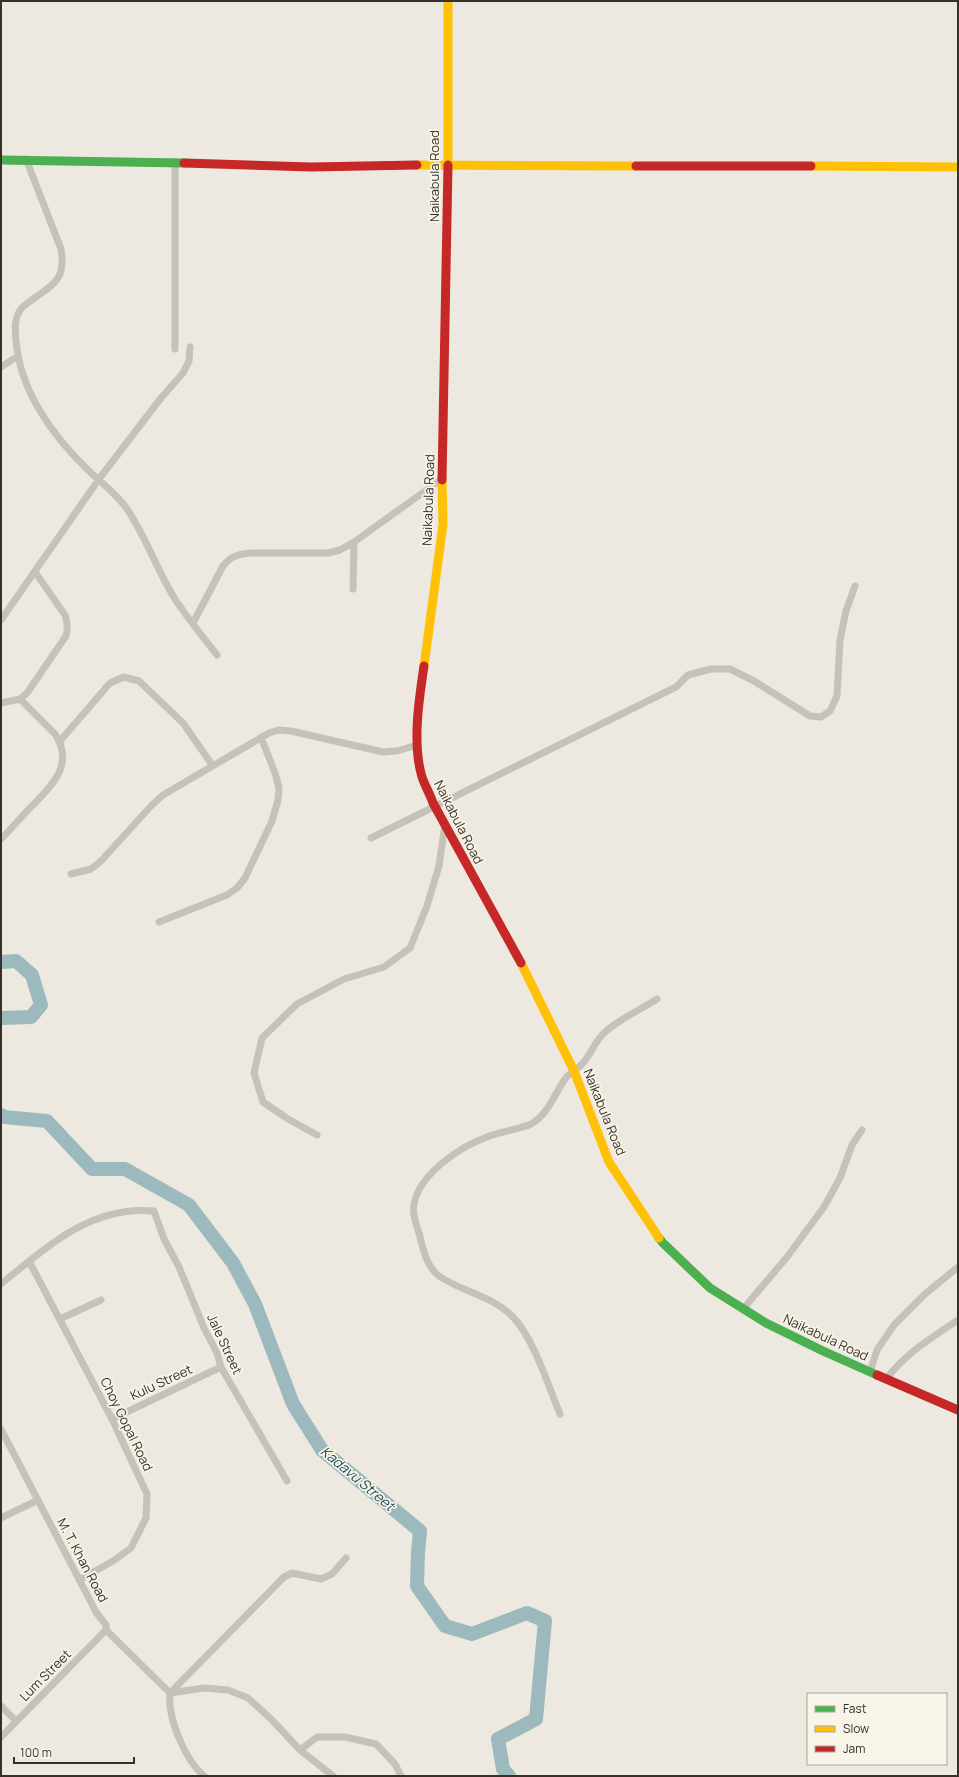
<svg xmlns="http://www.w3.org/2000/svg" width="959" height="1777" viewBox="0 0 959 1777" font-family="Manrope,sans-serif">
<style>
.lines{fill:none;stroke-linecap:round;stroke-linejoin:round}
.river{stroke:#9cb9be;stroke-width:14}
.street{stroke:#c6c1b9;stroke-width:7}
.fast{stroke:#4caf50;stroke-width:9}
.slow{stroke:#ffc107;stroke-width:9}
.jam{stroke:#c62828;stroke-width:9}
.labels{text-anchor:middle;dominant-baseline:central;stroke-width:3.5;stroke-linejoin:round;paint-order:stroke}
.street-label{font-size:13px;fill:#372f28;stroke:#f9f4e8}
.water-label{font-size:14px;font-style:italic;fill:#1d4a58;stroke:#f9f4e8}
</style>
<rect width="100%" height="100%" fill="#ede9e0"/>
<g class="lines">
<path class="river" d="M1,962L16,961L32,975L41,1005L31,1017L1,1018
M1,1115L4,1117L47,1121L92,1169H125L189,1205L233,1263L255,1304L293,1404L322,1450L420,1531L418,1552L417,1586L445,1626L472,1634L527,1613L545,1621L536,1719L498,1739L503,1769L509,1776"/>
<path class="street" d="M26,159L61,249C66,278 55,284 33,299C29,302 24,305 21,309C14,318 15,330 16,341C20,390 52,435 86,468C100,482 115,492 127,509C146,537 157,570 175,599C188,619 203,637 217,655
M175,163V349
M1,367L18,356
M353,589L354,542
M1,620L99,479L161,398L183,373L189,361L190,347
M193,623L223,566C231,556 238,554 251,553H328L340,550L354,542L442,479
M1,703L20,699L27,693L66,636C68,628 68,623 65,615L35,572
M60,741L110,683L124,677L139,681L183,723L213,766
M371,838L676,687L688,675L711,669H730L754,681L810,716L821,717L830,711L837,696L840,640L846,611L855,586
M1,839C12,828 22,816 33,805C52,785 75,764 55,734L20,699
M71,874L91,869L101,861L151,806L163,795L269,733L279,730L291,731L383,752L397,751L417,745
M159,922L227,895L237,888L245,878L272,821L278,800L279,788L275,773L261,737
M317,1135L288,1119L263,1102L254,1073L262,1038L297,1004L344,979L384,967L410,948L427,906L439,866L445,824
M29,1261L112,1419L147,1494L146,1518L131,1548L113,1561L79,1580
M1,1284C47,1247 91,1205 154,1211L164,1239L179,1267L204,1328L217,1353L221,1367L287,1481
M743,1309L787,1257L824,1207L840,1178L852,1145L862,1130
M60,1319L101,1300
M870,1372L877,1350L894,1325L925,1294L958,1267
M886,1379C906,1353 931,1338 958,1320
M560,1414C548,1385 534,1339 513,1317C493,1296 462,1292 439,1276C426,1266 423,1248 419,1233C416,1225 412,1212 414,1204C420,1173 460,1147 487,1137C501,1131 518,1130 531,1124C548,1115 555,1093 565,1079C570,1072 578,1069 583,1063C591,1054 595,1041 604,1033C619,1019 640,1010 657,999
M112,1419L221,1367
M1,1429L96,1612L106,1625V1630L170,1693L204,1688L228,1690L248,1698L272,1720L300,1750L317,1737H345L376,1744L395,1764L401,1776
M1,1518L38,1500
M1,1706L16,1721
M1,1737L106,1630
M300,1750L333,1776
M204,1776C185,1760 167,1717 170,1693L284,1577L292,1573L321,1579L332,1574L346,1558"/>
<path class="fast" d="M1,160L184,163
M659,1238L663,1243L710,1288L766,1323L823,1351L877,1375"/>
<path class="slow" d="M448,1V165
M417,165L636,166
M811,166L958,167
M424,666L443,524L442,480
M521,963L574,1071L609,1162L659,1238"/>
<path class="jam" d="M184,163L311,167L417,165
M636,166H811
M442,480L448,165
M424,666C419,699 412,744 422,777C425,786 430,794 433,803L521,963
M877,1375L958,1410"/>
</g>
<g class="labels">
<g class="street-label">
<text transform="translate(434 176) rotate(-90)">Naikabula Road</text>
<text transform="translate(428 500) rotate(-88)">Naikabula Road</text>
<text transform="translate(459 822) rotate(63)">Naikabula Road</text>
<text transform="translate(605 1112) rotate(68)">Naikabula Road</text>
<text transform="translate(826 1337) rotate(25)">Naikabula Road</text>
<text transform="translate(225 1344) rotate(65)">Jale Street</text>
<text transform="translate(161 1382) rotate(-25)">Kulu Street</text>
<text transform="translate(127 1424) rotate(64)">Choy Gopal Road</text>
<text transform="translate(83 1560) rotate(62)">M. T. Khan Road</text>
<text transform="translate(45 1675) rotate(-45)">Lum Street</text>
</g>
<g class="water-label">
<text transform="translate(358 1478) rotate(40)">Kadavu Street</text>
</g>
</g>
<rect width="959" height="1777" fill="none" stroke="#372f28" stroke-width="4"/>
<rect x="807" y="1693" width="140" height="72" fill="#f9f4e8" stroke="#aba59b"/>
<rect x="815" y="1706" width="20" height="6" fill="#4caf50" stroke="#aba59b"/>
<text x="843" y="1713" font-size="12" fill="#372f28">Fast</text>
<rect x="815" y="1726" width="20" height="6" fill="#ffc107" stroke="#aba59b"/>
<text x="843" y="1733" font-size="12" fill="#372f28">Slow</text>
<rect x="815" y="1746" width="20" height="6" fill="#c62828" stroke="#aba59b"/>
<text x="843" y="1753" font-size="12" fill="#372f28">Jam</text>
<path d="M14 1757v6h120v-6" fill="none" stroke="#372f28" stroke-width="2"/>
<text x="20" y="1757" font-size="12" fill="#372f28" stroke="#f9f4e8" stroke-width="3" paint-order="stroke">100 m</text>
</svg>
